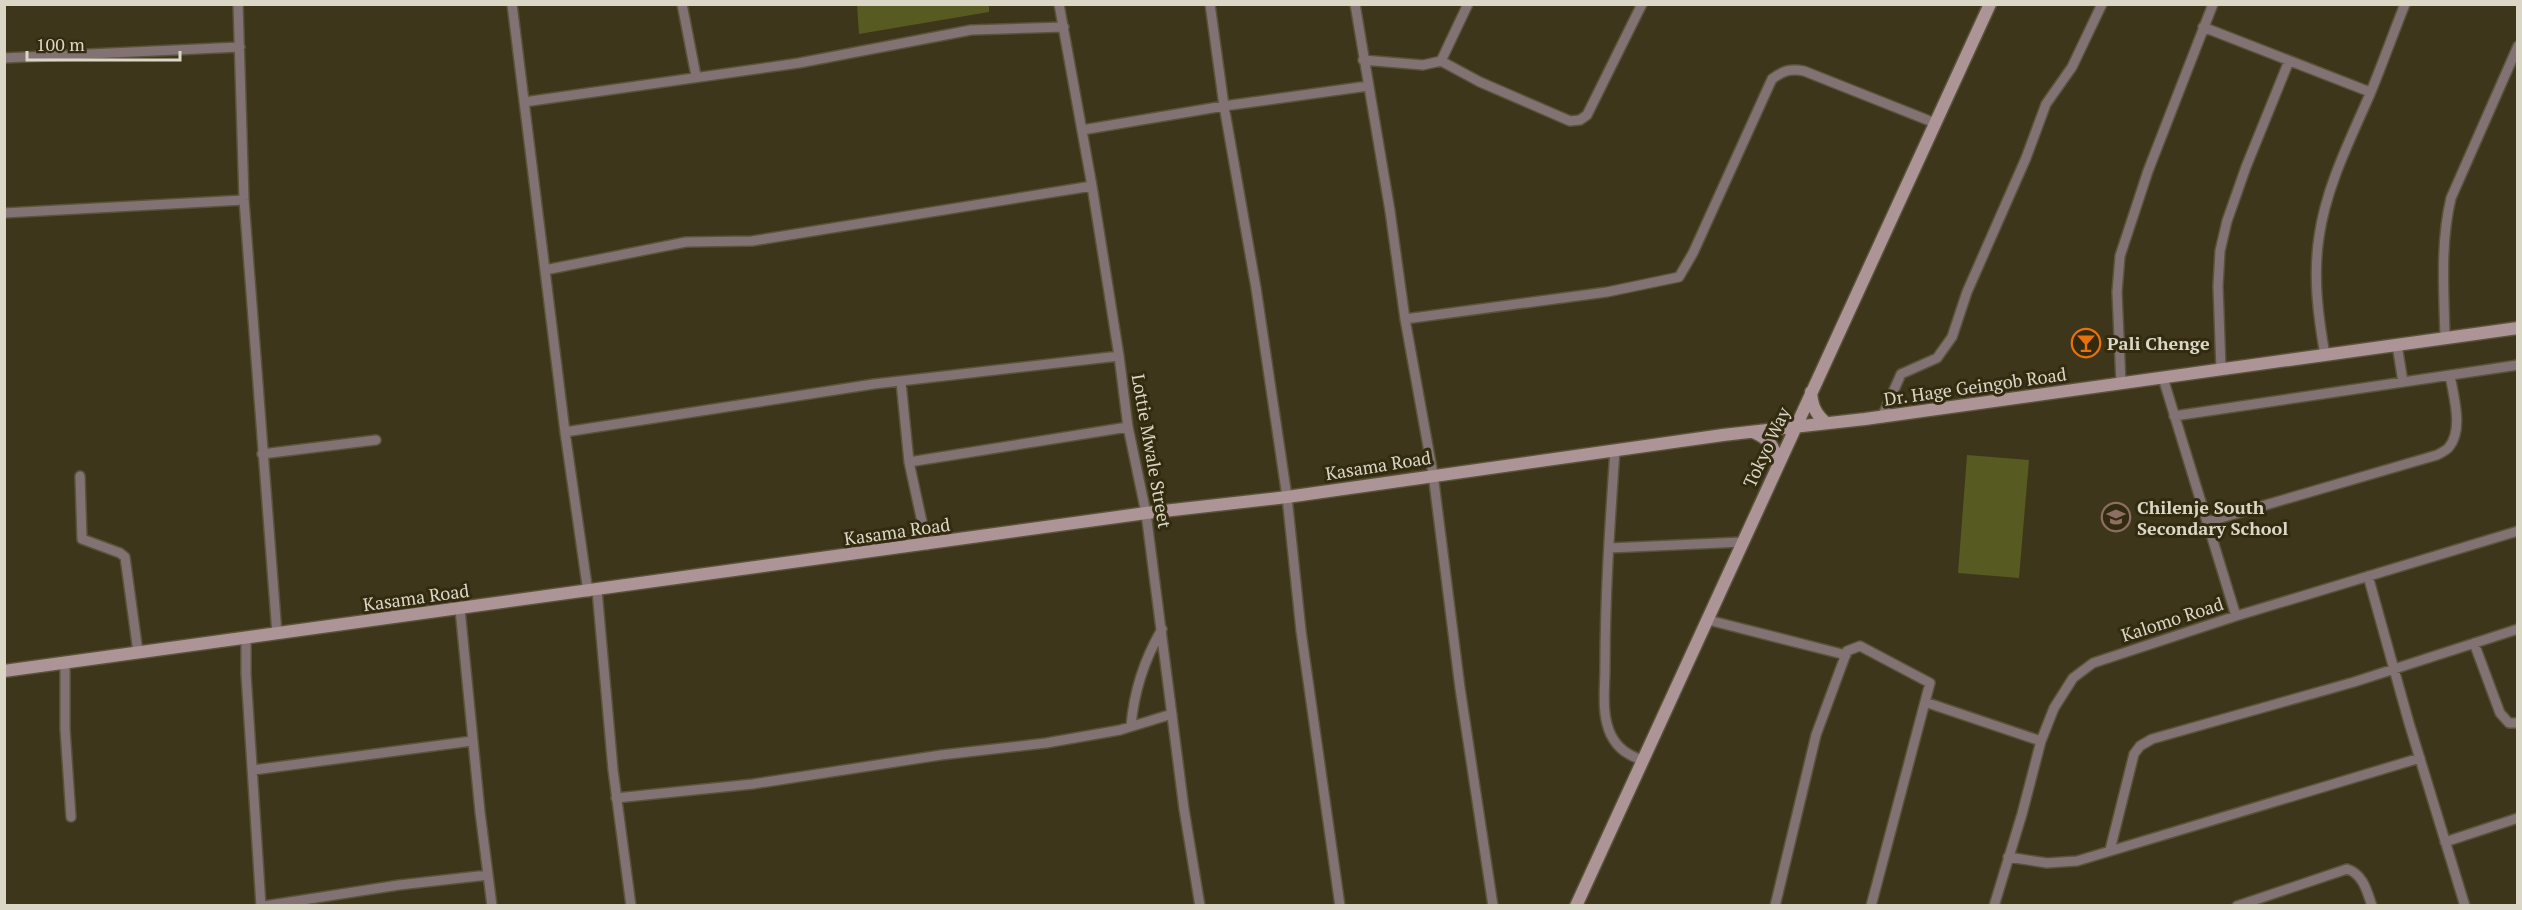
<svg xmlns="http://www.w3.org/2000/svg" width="2522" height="910" viewBox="0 0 2522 910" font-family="'PT Serif',serif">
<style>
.green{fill:#575a21}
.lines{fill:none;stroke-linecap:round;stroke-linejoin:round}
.street-casing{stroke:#595339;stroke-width:12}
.secondary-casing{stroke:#595339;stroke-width:15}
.street{stroke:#827274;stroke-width:9}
.secondary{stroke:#ad9497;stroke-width:12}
.labels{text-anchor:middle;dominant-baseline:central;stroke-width:6;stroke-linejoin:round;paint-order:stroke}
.poi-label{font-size:18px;font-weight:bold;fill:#dbd7c7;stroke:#332b10;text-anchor:start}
.street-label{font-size:18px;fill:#dbd7c7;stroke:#332b10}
</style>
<rect width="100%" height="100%" fill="#3d361a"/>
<path class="green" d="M857,5H989V12L859,34Z
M1967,455L2029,460L2019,578L1958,573Z"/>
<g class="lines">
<g class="street-casing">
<path id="street" d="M238,4L244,200L277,634
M512,4L565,432L588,592
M682,4L696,76
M1059,4L1092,186L1119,356L1128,427L1146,513L1184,809L1200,906
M1210,4L1224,106L1256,288L1287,497L1301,631L1340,906
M1355,4L1390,211L1405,319L1433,474L1460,688L1493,906
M2203,27L2370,92
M4,58L240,47
M1363,60L1423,65L1441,61L1480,82L1570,121L1580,120L1587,115L1642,4
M1441,61L1468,4
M524,102L799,63L971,30L1064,27
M1082,130L1224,106L1368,86
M4,213L244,200
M545,270L686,242L752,241L1092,186
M1405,319L1607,292L1679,277L1693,253L1772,79C1783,71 1790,68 1804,71L1935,123
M2445,339C2444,291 2440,244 2451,198L2518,46
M2397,345L2403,382
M2325,355C2318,316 2313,277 2319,237C2326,187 2350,140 2370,94C2382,65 2393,34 2405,4
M2221,370L2218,286L2220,251L2227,221L2246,167L2289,61
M2163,378L2236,616
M901,382L909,462L927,545
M2121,384L2117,292L2120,256L2148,171L2213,4
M2174,416L2518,365
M1882,417L1901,374L1937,358L1952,337L1967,292L2026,158L2046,104L2072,67L2102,4
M565,432L874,384L1119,356
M1615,450C1610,522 1605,594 1605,667C1605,688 1601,715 1611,735C1618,749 1628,755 1642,760
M262,454L376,440
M909,462L1128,427
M80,476L82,539L120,553L125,557L138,652
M2207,522L2437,455C2441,453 2447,450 2449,447C2464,429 2453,395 2450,375
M1609,548L1742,542
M2368,576L2409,723L2465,906
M597,590L613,770L631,906
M460,609L480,812L492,906
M1708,620L1846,655
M246,638V674L261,906
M2474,643L2500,713L2509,723H2518
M65,662V729L71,817
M1925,702L2041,741
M1131,726C1134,690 1144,660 1162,629
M253,770L472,741
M616,798L753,784L941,755L1046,743L1120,730L1172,714
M2445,842L2518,818
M2110,850L2134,754L2140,746L2152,739L2354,682L2518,629
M2008,857L2047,863L2077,861L2420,758
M264,906L399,885L488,875
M1775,906L1816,735L1847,651L1860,646L1930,683L1871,906
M1994,906L2022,814L2041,741L2054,708L2073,678L2093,663L2236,616L2518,531
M2237,906L2347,869C2363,874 2367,891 2372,906"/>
</g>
<g class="secondary-casing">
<path id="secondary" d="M1811,392C1812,407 1816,414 1826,423
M1753,432C1769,439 1775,446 1777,463
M4,671L1146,513L1287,497L1723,435L1865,419L2518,328
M1576,906L1990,4"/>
</g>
<use href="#street" class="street"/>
<use href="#secondary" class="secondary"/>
</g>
<defs>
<g id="bar-ring" transform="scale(1.5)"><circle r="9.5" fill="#332b10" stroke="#e8710a" stroke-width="1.5"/><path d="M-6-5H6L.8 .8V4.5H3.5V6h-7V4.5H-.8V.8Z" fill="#e8710a"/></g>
<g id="school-ring" transform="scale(1.5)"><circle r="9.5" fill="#332b10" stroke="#8d6e63" stroke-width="1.5"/><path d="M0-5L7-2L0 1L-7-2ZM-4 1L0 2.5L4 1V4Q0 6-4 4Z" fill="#8d6e63"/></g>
</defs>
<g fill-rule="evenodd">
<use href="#bar-ring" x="2086" y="343"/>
<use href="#school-ring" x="2116" y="517"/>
</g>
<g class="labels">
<g class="poi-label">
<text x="2107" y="343">Pali Chenge</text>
<text x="2137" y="507">Chilenje South<tspan x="2137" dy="21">Secondary School</tspan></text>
</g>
<g class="street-label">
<text transform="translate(1975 386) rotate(-8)">Dr. Hage Geingob Road</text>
<text transform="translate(1766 447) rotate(-65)">Tokyo Way</text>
<text transform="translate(1152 451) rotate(80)">Lottie Mwale Street</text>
<text transform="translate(1378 465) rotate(-9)">Kasama Road</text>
<text transform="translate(897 531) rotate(-8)">Kasama Road</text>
<text transform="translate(416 597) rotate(-8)">Kasama Road</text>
<text transform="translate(2172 619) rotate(-18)">Kalomo Road</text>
</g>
</g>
<rect width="2522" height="910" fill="none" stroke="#dbd7c7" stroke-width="12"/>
<path d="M27 51v9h153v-9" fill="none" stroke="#dbd7c7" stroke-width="3"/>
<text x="36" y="51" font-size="18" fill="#dbd7c7" stroke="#332b10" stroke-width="4.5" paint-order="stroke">100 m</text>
</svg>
